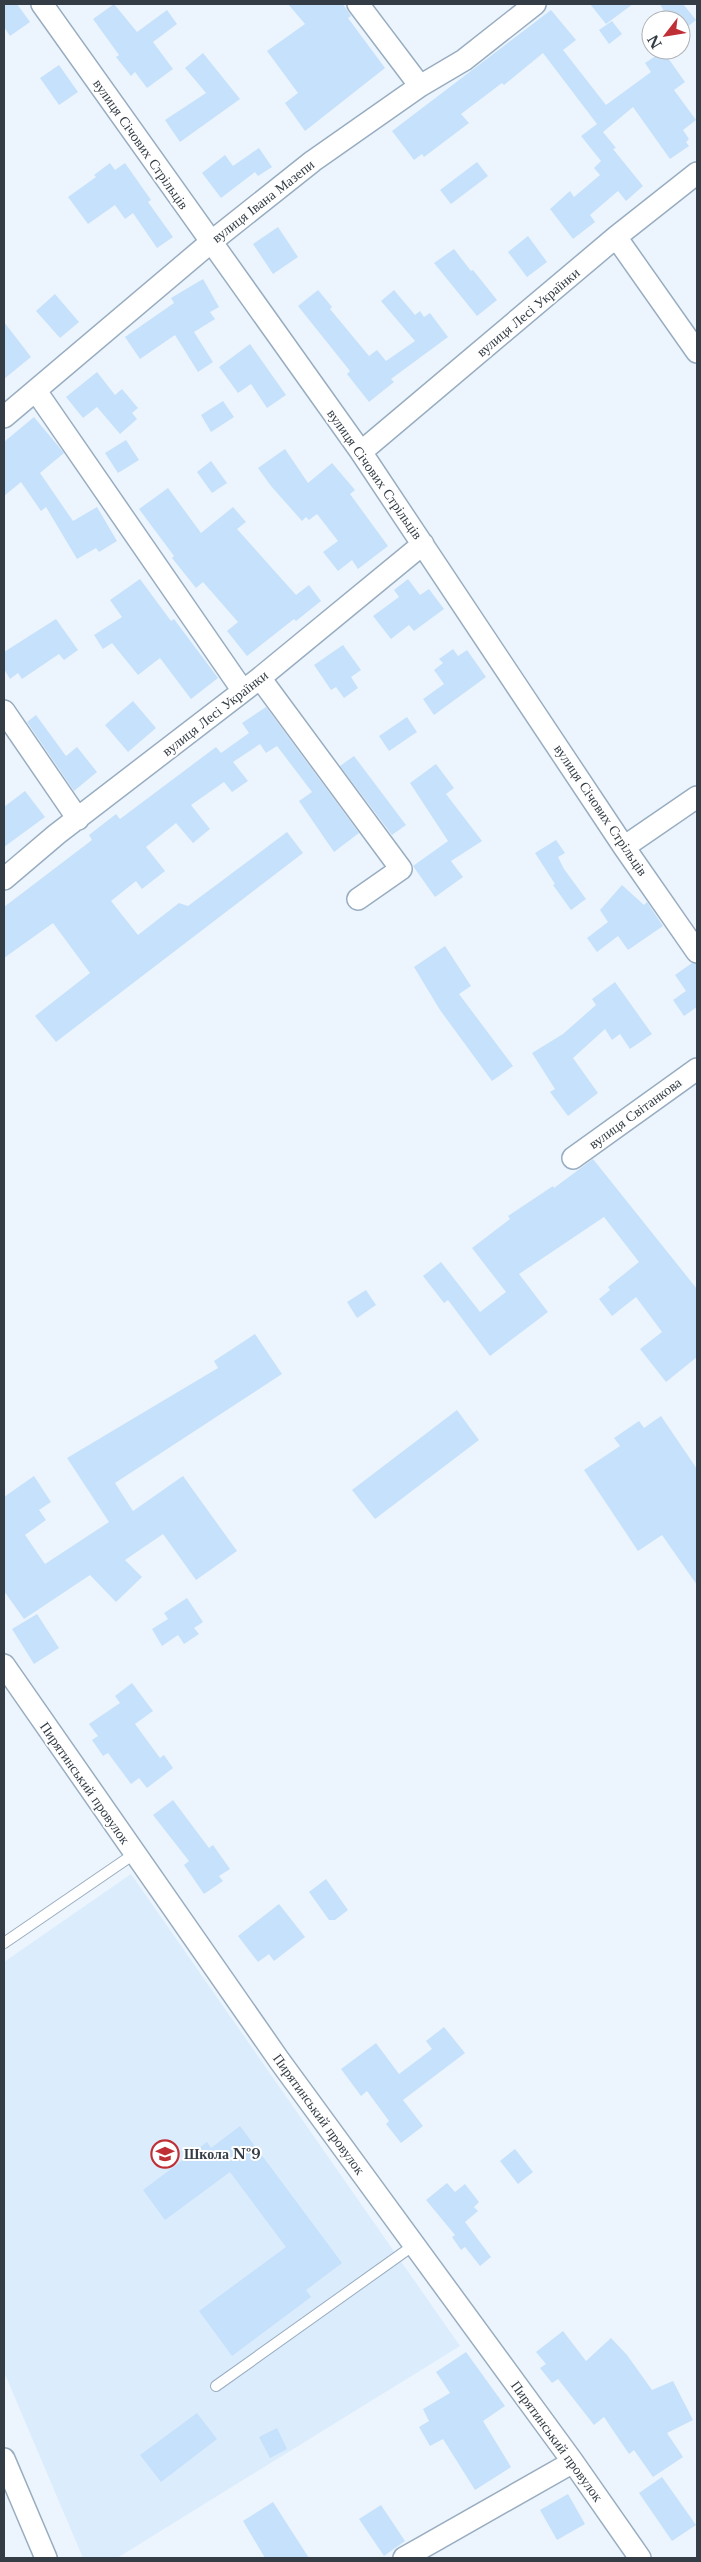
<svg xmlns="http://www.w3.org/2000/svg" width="701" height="2562" viewBox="0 0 701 2562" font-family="'Libre Baskerville',serif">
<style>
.built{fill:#dbecfc}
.building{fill:#c6e1fb}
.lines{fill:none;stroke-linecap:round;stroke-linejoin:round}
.service-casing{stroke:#99adc1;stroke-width:12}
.minor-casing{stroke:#99adc1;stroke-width:24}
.service{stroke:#fff;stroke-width:10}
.minor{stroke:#fff;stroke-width:21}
.labels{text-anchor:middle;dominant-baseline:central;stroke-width:4;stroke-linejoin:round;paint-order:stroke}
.street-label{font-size:14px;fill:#343d45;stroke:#fff}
.poi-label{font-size:14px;font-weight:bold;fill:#343d45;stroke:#fff;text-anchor:start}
</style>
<rect width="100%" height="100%" fill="#ecf5fd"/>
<path class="built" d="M131,1874L460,2346L117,2558H83L4,2372V1962Z"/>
<path class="building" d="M4,4H17L30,22L10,36L4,27Z
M114,4L137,32L167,10L177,24L153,42L173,69L147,88L135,72L131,76L116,57L119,55L93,19Z
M288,4H343L351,16L348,18L385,68L305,131L285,103L298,93L267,51L305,24Z
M590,4H633L606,24Z
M660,4H683L696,20L681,32V20H669Z
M551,10L576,40L563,50L606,105L651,72L645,63L663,51L685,82L674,90L696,120L683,130L689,139L686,142L689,146L670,159L633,107L603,132L616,148L613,149L643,186L626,201L618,191L590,215L595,222L573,239L550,209L570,191L574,197L600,175L594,168L601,161L581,136L597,124L543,53L504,85L502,83L461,114L469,123L424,157L422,154L414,160L392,131Z
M612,21L622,34L609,44L599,30Z
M203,53L240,99L180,142L165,120L206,93L185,68Z
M59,65L78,92L59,105L40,78Z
M259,148L272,167L258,176L255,172L221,198L202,173L225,155L233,166Z
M477,162L488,176L451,204L440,190Z
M110,163L115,170L125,163L151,200L148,202L173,237L157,248L133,213L125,219L115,205L88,224L68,197L96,177L94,175Z
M278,227L298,257L273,274L253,244Z
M528,236L547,262L527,277L508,252Z
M454,249L471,271L473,270L497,300L477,316L434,263Z
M203,279L219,307L210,312L215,319L194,332L213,362L198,372L175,335L140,359L125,337L174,303L171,298Z
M318,290L332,307L330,309L369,356L377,350L386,361L415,341L381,301L394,290L415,315L420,311L424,317L430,313L448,337L391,379L394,382L369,402L347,374L350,371L298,306Z
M55,294L79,322L60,338L36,311Z
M4,322L31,357L4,379Z
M250,344L286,395L267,408L251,384L238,393L219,367Z
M97,372L115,395L122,389L138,408L132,413L137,419L120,434L97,407L83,418L66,397Z
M223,401L234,417L211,432L201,415Z
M34,417L64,453L40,473L73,521L97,507L117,541L99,552L96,548L77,559L46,507L41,511L21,482L4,496V442Z
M126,440L139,460L118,473L105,453Z
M285,449L308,483L332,463L355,490L350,494L388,546L358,569L352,560L338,571L323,552L338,541L317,514L309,520L306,517L302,521L271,486L258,468Z
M211,461L227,483L212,493L197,472Z
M168,488L201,533L233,507L246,522L237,529L296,595L309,585L321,601L296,621L294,619L247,656L227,631L238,622L203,582L196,588L172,558L174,556L139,509Z
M140,579L171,621L174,619L218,678L191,699L160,658L138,675L112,643L103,649L94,635L122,617L110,600Z
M408,579L420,595L429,589L444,609L414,631L409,625L391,639L373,616L399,597L394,590Z
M56,619L78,650L64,660L59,654L22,679L18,673L10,679L4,669V652Z
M343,645L361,670L351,677L358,688L344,698L336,687L331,690L314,665Z
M453,649L458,656L467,650L486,677L434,715L423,699L444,684L434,670L443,663L439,659Z
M133,701L156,728L128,752L105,725Z
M266,707L359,833L334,852L299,801L312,792L277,746L266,753L260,744L233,762L248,781L232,792L224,782L191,805L210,829L193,843L176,823L146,847L165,871L142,889L136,881L111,901L138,935L179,903L188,906L287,832L303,853L56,1042L35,1016L90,973L53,923L4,958V907L92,840L89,835L116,814L120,819L216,747L221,753L249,733L242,723Z
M36,715L66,756L77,747L97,772L74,791L27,722Z
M407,717L417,732L389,751L379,736Z
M354,756L406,825L392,835L340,766Z
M436,764L454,788L446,794L482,841L451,861L463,877L435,897L413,866L448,841L410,783Z
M25,791L45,817L4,847V807Z
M556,840L565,853L558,857L564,869L586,899L571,910L553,885L555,884L535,853Z
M622,885L644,905L647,902L663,926L628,950L618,936L597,952L587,938L608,922L600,910Z
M445,946L471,986L459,994L513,1066L492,1081L440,1010L414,967Z
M692,963L697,964V1007L684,1016L673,1000L686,991L675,975Z
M615,982L652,1034L630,1049L620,1034L612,1040L605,1029L573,1058L598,1093L568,1116L550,1092L555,1089L532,1053L563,1034L596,1005L592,999Z
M593,1159L697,1289V1357L666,1382L640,1349L662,1332L636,1297L612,1316L599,1299L610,1290L608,1287L639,1262L604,1217L519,1274L548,1312L490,1356L448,1300L444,1303L423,1276L441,1262L480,1312L506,1292L472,1248L510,1219L508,1216L553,1186L554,1188Z
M366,1290L376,1305L357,1318L347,1302Z
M255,1334L282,1374L115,1483L133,1511L183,1476L237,1551L196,1580L163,1534L125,1560L142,1577L116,1602L90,1575L24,1619L4,1591V1497L34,1476L51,1502L39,1510L46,1520L25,1535L45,1564L109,1522L67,1458L218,1368L214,1361Z
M457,1410L479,1440L375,1519L352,1490Z
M661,1416L697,1469V1585L662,1535L638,1551L584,1470L620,1446L614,1438L639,1421L644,1428Z
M187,1598L203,1622L194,1628L199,1634L184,1644L178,1635L162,1646L152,1629L168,1619L164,1613Z
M37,1614L59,1648L34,1664L12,1629Z
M132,1683L153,1711L135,1724L160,1758L164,1755L173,1768L147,1788L139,1778L131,1784L108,1753L103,1756L92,1740L98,1736L89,1724L120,1703L115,1696Z
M173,1800L209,1848L213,1845L230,1869L219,1876L223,1881L204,1894L184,1865L189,1861L153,1815Z
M326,1879L348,1910L335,1920H329L309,1892Z
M279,1904L305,1937L274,1961L269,1954L258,1962L238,1936Z
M444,2027L465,2053L403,2100L423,2126L401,2143L386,2124L389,2121L367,2091L361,2096L341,2069L376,2043L399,2074L432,2049L426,2041Z
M240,2126L342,2263L306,2290L311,2297L232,2356L199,2311L286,2247L230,2172L165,2220L143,2190L207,2142L211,2148Z
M515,2149L533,2172L518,2184L500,2161Z
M447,2183L455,2192L465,2184L479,2202L474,2207L478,2211L465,2222L491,2257L480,2266L465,2247L461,2250L452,2237L455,2235L426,2200Z
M563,2331L586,2361L611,2338L627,2355L652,2390L673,2381L693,2420L667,2433L683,2457L653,2477L634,2450L629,2454L604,2417L594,2425L558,2379L552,2383L540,2368L546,2364L536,2352Z
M466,2352L505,2406L483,2421L511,2467L475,2490L443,2439L430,2446L419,2427L429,2421L423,2409L450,2393L436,2372Z
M197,2413L217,2439L161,2482L140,2455Z
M277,2428L287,2449L270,2458L259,2437Z
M662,2477L696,2525L672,2541L639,2493Z
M568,2494L585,2524L557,2540L540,2510Z
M273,2502L309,2558H265L243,2521Z
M381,2505L405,2541L384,2556L359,2519Z"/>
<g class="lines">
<g class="service-casing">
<path id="service" d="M4,1943L134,1854
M216,2386L414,2245"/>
</g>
<g class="minor-casing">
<path id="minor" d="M42,4L361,452L624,847L697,952
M358,4L420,86
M616,237L697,352
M36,391L243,691
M4,417L211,242L313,161L420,86L464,60L535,4
M361,452L616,237L697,173
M260,678L401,869L358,899
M4,711L78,819
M624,847L697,797
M4,879L57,834L260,678L423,544
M573,1158L697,1069
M4,1665L279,2060L573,2462L640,2558
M4,2459L46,2558
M404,2558L573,2462"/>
</g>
<use href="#service" class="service"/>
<use href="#minor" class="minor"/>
</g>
<defs>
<g id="school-ring" transform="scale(1.4375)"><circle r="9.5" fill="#fff" stroke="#bf2f36" stroke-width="1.5"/><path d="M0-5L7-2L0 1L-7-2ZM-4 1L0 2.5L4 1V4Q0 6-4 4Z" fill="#bf2f36"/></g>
</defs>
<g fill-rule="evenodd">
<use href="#school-ring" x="165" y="2154"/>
</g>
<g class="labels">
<g class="street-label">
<text transform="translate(141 144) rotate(55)">вулиця Січових Стрільців</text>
<text transform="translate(263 201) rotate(-38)">вулиця Івана Мазепи</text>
<text transform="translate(528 312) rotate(-40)">вулиця Лесі Українки</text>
<text transform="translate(375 474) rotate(55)">вулиця Січових Стрільців</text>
<text transform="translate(215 713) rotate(-38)">вулиця Лесі Українки</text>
<text transform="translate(601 810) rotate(56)">вулиця Січових Стрільців</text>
<text transform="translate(635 1113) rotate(-36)">вулиця Світанкова</text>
<text transform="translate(85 1783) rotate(55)">Пирятинський провулок</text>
<text transform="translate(319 2114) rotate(54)">Пирятинський провулок</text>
<text transform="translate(557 2441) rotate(54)">Пирятинський провулок</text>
</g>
<g class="poi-label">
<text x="184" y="2154">Школа №9</text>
</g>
</g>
<rect width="701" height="2562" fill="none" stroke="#343d45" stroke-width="10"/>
<g transform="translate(666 35) rotate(239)"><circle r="24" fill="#ffffff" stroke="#aeb1b5"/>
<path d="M0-4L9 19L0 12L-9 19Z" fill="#bf2f36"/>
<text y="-8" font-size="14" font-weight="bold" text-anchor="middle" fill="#343d45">N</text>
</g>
</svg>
